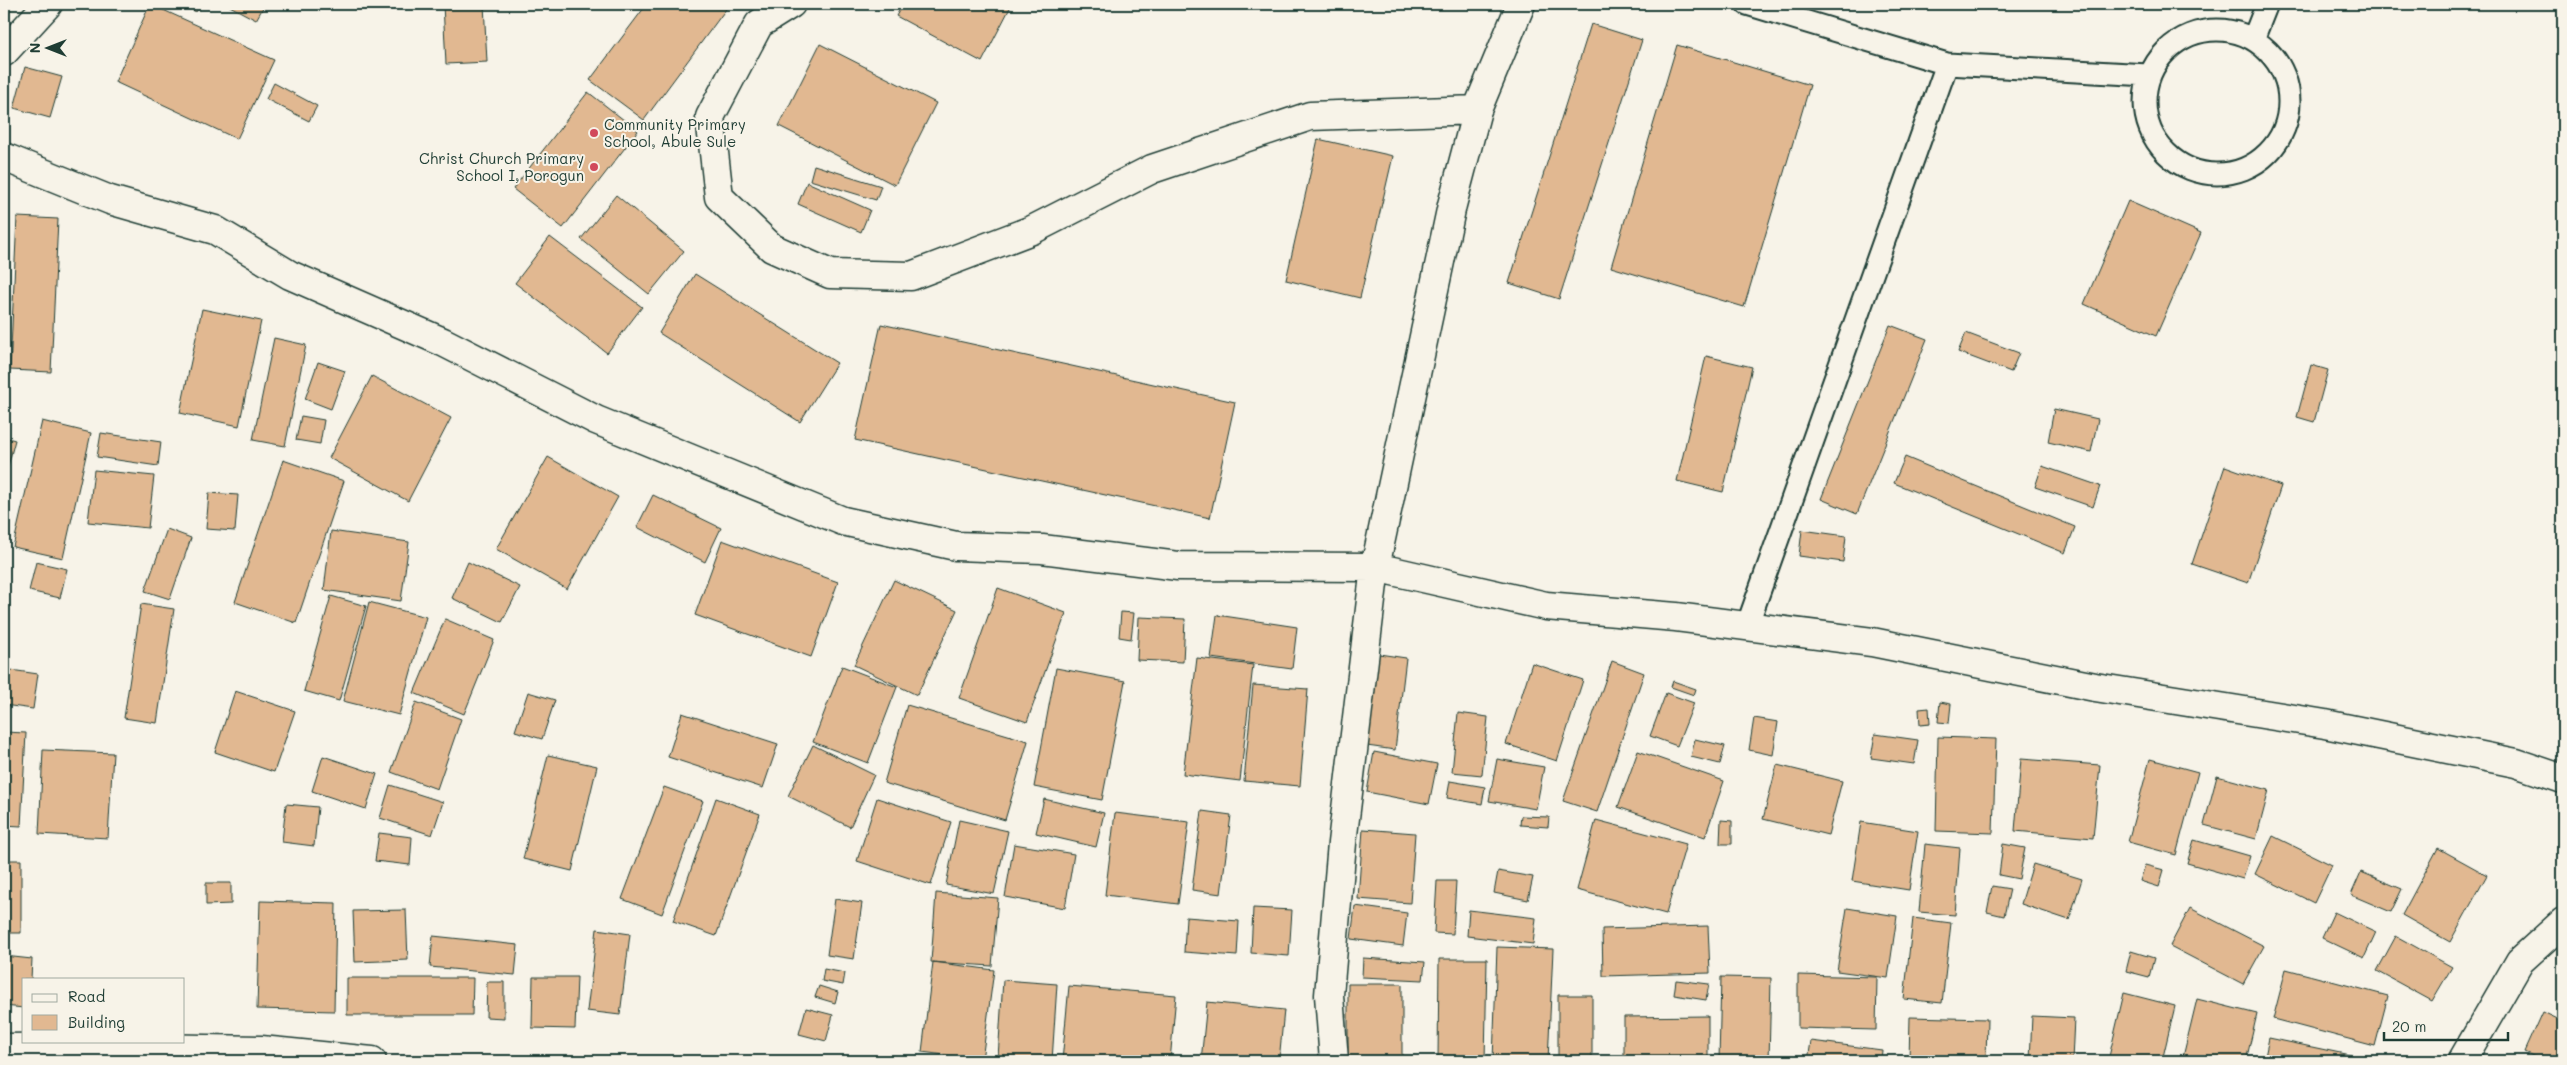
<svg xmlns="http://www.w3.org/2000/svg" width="2567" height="1065" viewBox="0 0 2567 1065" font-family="Mali,sans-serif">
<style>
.building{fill:#e1b891;stroke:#1f3d34}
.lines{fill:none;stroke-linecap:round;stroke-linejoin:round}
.lane-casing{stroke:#1f3d34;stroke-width:25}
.street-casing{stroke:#1f3d34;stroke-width:31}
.lane{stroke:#f7f3e8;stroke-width:21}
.street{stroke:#f7f3e8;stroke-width:28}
.poi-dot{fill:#d1495b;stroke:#f7f3e8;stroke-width:2}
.labels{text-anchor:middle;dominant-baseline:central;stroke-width:4;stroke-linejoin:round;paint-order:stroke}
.poi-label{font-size:15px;fill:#1f3d34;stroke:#f7f3e8;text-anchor:start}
</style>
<rect width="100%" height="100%" fill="#f7f3e8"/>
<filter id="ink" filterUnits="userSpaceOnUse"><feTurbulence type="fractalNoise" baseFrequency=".02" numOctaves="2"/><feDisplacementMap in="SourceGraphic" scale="10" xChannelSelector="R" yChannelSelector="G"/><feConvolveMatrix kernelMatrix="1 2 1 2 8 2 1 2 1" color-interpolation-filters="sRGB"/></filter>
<g filter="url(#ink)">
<path class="building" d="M150,4L274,60L237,139L115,82Z
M182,4H201L196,12Z
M226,4H265L256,20Z
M443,4H484L487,62L446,64Z
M647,4L729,5L644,120L590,80Z
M903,4H1012L982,62L896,16Z
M1591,24L1642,40L1559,299L1509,283Z
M820,44L936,103L895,185L779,126Z
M1677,45L1810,85L1744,307L1611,267Z
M25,67L62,77L50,118L14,108Z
M274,83L317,106L309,121L266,99Z
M588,92L638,131L563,228L513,189Z
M1318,139L1393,156L1360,298L1286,280Z
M814,165L881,186L876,200L810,180Z
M807,182L870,210L861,232L798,204Z
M616,195L684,251L649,294L581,239Z
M4,201H5V252H4Z
M2128,201L2201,233L2156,336L2084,304Z
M17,217L58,219L51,372L10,370Z
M550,237L642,307L607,353L515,283Z
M695,274L837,363L800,422L659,333Z
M202,309L261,321L239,426L180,413Z
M881,324L1235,402L1210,518L855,440Z
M1890,325L1927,339L1857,514L1821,499Z
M1966,333L2019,353L2011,372L1958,352Z
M274,338L306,345L285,446L253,440Z
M1706,356L1752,367L1723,492L1677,481Z
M318,362L345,371L331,409L305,399Z
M2311,365L2328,370L2314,422L2297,417Z
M372,376L451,418L408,501L329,458Z
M2054,409L2098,419L2091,452L2048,442Z
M301,416L324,420L320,444L296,440Z
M42,421L91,433L63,558L13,547Z
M101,433L161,442L158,466L97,457Z
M4,437L15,440L4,481Z
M548,457L618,497L567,589L496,549Z
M1905,457L2075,527L2065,553L1894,483Z
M283,460L344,481L296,623L235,602Z
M2042,466L2100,486L2093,507L2035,487Z
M2225,466L2281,486L2248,583L2192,564Z
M94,470L154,476L148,528L88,522Z
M209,493L238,495L235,531L206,529Z
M653,495L721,528L705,562L637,527Z
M167,529L191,538L170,599L145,591Z
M1802,530L1846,536L1843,562L1799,556Z
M331,531L409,542L401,601L324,590Z
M722,540L838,582L811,657L695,615Z
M36,562L67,569L60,598L29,591Z
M468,562L520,587L502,622L452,598Z
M894,580L957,610L917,695L854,665Z
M998,588L1066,613L1027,722L959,698Z
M331,596L366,606L339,701L304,691Z
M369,602L426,617L399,715L343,701Z
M141,604L174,609L157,723L124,718Z
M1121,612L1134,613L1131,639L1119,637Z
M1217,615L1297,627L1292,669L1211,658Z
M1139,617L1185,619L1183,662L1137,660Z
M445,619L494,640L464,714L414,693Z
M1379,654L1406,658L1395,750L1367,746Z
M1197,658L1253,665L1240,781L1183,774Z
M1612,661L1644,673L1597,812L1563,801Z
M1532,663L1583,680L1557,761L1506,744Z
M842,666L897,687L868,763L813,742Z
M1056,668L1125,681L1102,800L1034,787Z
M4,669L38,674L33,709L4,705Z
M1673,681L1696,689L1694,695L1671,687Z
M1253,685L1308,689L1300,786L1244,781Z
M235,691L295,711L274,772L215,752Z
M528,692L555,700L542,739L515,731Z
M1666,693L1694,703L1677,746L1650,736Z
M416,702L461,719L437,789L391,772Z
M1940,702L1951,704L1949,723L1938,722Z
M907,705L1028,741L1005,820L884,783Z
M1929,708L1930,724L1920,725L1919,709Z
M682,713L778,744L763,788L668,757Z
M1458,713L1488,717L1482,775L1452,772Z
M1754,718L1778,722L1773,755L1749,750Z
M4,732L26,733L21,826L4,825Z
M1875,734L1918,740L1914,764L1871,758Z
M1938,737L1996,739L1993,833L1936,831Z
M1695,739L1725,746L1720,764L1691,757Z
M813,745L874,775L850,827L788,796Z
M43,750L113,753L108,838L39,834Z
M1638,751L1724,781L1705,837L1618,807Z
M1374,752L1437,764L1429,804L1367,792Z
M548,755L597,766L572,871L523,859Z
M323,756L377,774L366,809L312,791Z
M1497,759L1544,767L1536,809L1489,801Z
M2021,759L2100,765L2093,838L2015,831Z
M2150,759L2198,772L2176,855L2128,842Z
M1777,765L1842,781L1828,835L1763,819Z
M2217,776L2269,790L2256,839L2204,825Z
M1450,781L1485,787L1482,804L1447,798Z
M390,785L443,802L432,835L380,818Z
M664,787L703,801L662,914L622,899Z
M716,798L760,814L716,936L673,921Z
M877,798L951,822L931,885L857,861Z
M1044,799L1104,813L1096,847L1036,833Z
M286,804L318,807L314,846L282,842Z
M1202,811L1231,815L1221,894L1192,890Z
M1115,813L1189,822L1178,904L1105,895Z
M1521,816L1549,817L1548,827L1520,825Z
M959,820L1008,831L994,894L946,885Z
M1596,820L1686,844L1666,914L1577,890Z
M1721,820L1732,821V844H1720Z
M1861,822L1918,831L1909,890L1852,881Z
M1363,829L1415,833L1410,903L1358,899Z
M379,833L412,837L410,865L375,861Z
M2273,836L2332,865L2314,903L2255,874Z
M2194,840L2250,856L2243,879L2187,863Z
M1014,844L1074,854L1065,908L1005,897Z
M1925,844L1960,848L1955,915L1919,912Z
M2003,844L2025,848L2019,879L1999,875Z
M2438,848L2487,875L2450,942L2402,915Z
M4,860H21V933H4Z
M2033,864L2082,879L2069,920L2021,904Z
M2145,865L2164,870L2159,887L2140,881Z
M1498,871L1533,877L1528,900L1494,893Z
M2361,872L2402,889L2391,912L2351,895Z
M1437,881H1456L1453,934L1434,933Z
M206,883H231V904L206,905Z
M1992,886L2010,889L2004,916L1987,912Z
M936,893L998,898L992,966L931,962Z
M835,899L862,903L854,959L827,955Z
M260,901L336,903L334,1011L257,1009Z
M1355,906L1407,913L1403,946L1351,939Z
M1253,908L1292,910L1289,956L1251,953Z
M1847,908L1897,916L1888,978L1837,971Z
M2190,908L2264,946L2243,984L2170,946Z
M406,910L408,960L355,962L353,911Z
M1469,910L1536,918L1533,944L1467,936Z
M2334,912L2376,932L2364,958L2322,938Z
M1186,917L1239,921L1237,956L1184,952Z
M1913,918L1951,923L1942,1003L1904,999Z
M1708,926L1710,973L1603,976L1602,929Z
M597,929L630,934L620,1015L587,1011Z
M433,936L518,945L515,975L430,967Z
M2396,936L2452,967L2432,1001L2377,971Z
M1497,947L1553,949L1548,1061H1493Z
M2131,951L2154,958L2149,977L2126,971Z
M4,956L32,959L31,979H24V1008L4,1006Z
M1363,958L1425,962L1423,980L1362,977Z
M1439,959H1487L1485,1061H1438Z
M933,962L994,970L982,1060L922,1052Z
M824,969L845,973L843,985L822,981Z
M2286,969L2388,996L2375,1046L2273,1019Z
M1798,975L1877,977L1876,1030L1798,1028Z
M533,977H577L575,1029L532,1028Z
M1721,977L1771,978L1769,1061H1719Z
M347,978H473L472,1015H347Z
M1003,980L1057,984L1052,1061L998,1058Z
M1676,980L1709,984L1706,1000L1674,995Z
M487,982H504V1018L486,1017Z
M1348,984H1402V1061H1348Z
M819,986L838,992L835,1003L815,997Z
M1069,986L1176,995L1170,1061H1062Z
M2124,993L2175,1006L2162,1061H2108Z
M1558,995H1592V1061H1558Z
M2197,999L2257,1014L2246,1061H2182Z
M1207,1002L1284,1010L1279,1061H1201Z
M806,1008L833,1015L826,1041L799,1034Z
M2542,1012L2563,1022V1061H2544L2524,1052Z
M1708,1016V1061H1624V1017Z
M2032,1016L2074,1018L2072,1061H2030Z
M1910,1017L1987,1019L1986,1061H1909Z
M2269,1038L2364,1058L2363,1061H2264Z
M1811,1041L1882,1050L1881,1061H1808Z"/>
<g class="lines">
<g class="lane-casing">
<path id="lane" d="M1747,4L1947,64L2148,75
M2145 102a72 72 0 1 1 144 0a72 72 0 1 1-144 0Z
M2254,37L2267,4
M1747,626L1947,64"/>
</g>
<g class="street-casing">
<path id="street" d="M791,4L759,24L710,117L719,197L772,248L830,274L911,276L1032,230L1152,169L1310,116L1477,110
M4,52L48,4
M4,157L110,200L215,230L290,275L443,342L596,420L843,521L956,546L1042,549L1178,566L1375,567L1546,606L1676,617L1872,642L2095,687L2325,724L2516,763L2563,779
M4,1048L93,1047L261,1050L372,1061
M1334,1061L1329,995L1342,843L1375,567L1452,205L1477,110L1521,4
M2462,1061L2520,961L2563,922"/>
</g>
<use href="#lane" class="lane"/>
<use href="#street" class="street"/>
</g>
</g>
<g class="poi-dot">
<circle cx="594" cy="133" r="5"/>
<circle cx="594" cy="167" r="5"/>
</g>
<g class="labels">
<g class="poi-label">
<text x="604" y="124">Community Primary<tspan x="604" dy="17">School, Abule Sule</tspan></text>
<text x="584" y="158" text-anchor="end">Christ Church Primary<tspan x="584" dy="17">School I, Porogun</tspan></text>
</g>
</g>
<rect width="2567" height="1065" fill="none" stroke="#f7f3e8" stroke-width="20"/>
<rect x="10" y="10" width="2547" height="1045" fill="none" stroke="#1f3d34" stroke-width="2" filter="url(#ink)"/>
<rect x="22" y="978" width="162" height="65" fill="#f7f3e8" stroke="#a1aaa0"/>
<rect x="32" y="994" width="25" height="8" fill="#f7f3e8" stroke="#a1aaa0"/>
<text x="68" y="1002" font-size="15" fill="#1f3d34">Road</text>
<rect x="32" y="1015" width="25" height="15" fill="#e1b891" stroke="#a1aaa0"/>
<text x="68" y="1028" font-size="15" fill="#1f3d34">Building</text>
<g transform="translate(48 48) rotate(270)" stroke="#f7f3e8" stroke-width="4" paint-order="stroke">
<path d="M0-4L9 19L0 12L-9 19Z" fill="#1f3d34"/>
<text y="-8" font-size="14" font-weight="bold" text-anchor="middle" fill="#1f3d34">N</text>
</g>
<path d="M2384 1032v8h124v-8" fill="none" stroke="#1f3d34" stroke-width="2.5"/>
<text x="2392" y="1032" font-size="15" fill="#1f3d34" stroke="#f7f3e8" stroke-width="4" paint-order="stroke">20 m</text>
</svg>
